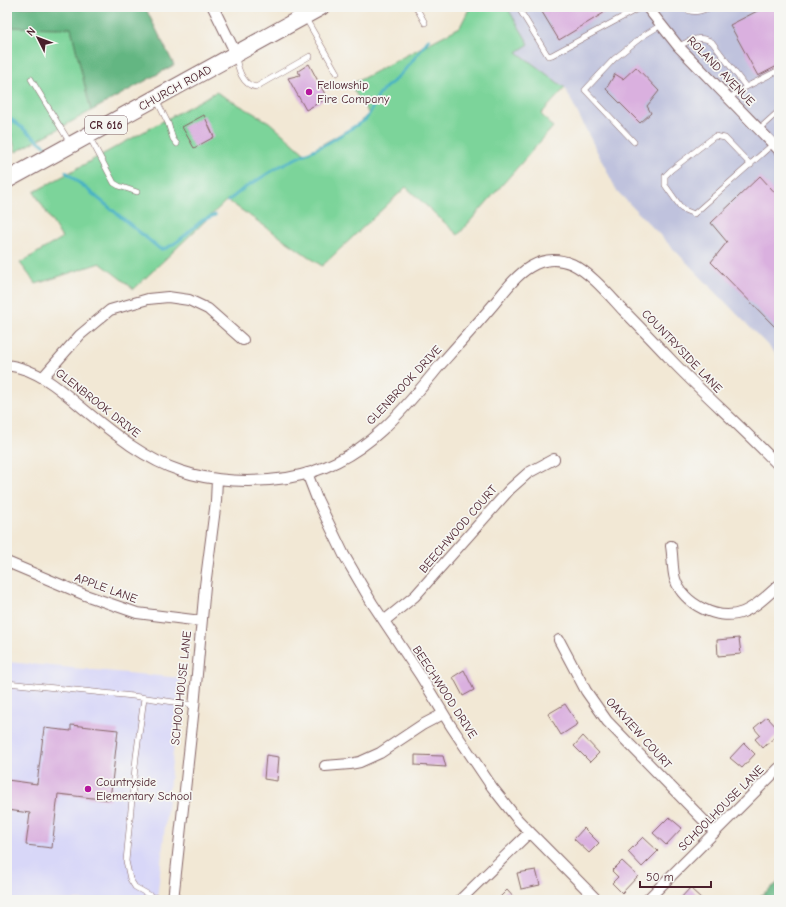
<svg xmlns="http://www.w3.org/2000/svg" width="786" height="907" viewBox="0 0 786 907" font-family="'Comic Neue',sans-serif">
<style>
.built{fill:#d8d7f8}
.industrial{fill:#bfc2dd}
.green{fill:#7bd49a;stroke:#627a62}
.forest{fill:#64b682;stroke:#576a56}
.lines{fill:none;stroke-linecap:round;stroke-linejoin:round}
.stream{stroke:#47b1c5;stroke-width:3}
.building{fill:#dab0df}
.service-casing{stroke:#856566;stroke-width:6}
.minor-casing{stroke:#856566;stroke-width:12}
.primary-casing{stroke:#856566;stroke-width:18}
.service{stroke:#fff;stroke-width:5}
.minor{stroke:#fff;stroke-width:10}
.primary{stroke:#fff;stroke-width:16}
.poi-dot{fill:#b5179e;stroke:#f6f6f2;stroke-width:1.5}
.labels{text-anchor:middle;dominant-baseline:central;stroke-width:3.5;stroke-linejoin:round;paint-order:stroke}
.shield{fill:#f6f6f2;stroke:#7e6067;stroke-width:1}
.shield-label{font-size:11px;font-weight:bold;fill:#4a1f2b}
.street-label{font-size:12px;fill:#4a1f2b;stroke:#f6f6f2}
.poi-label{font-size:12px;fill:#4a1f2b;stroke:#f6f6f2;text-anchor:start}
</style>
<rect width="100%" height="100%" fill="#f6f6f2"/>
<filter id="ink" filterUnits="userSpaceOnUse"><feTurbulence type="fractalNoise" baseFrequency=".025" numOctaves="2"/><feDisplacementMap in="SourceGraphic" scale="8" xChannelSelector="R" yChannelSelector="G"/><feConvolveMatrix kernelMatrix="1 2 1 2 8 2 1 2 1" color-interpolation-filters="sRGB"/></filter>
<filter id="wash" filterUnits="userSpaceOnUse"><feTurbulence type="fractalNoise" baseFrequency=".012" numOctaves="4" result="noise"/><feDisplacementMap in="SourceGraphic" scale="16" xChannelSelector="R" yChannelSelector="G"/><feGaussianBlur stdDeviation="0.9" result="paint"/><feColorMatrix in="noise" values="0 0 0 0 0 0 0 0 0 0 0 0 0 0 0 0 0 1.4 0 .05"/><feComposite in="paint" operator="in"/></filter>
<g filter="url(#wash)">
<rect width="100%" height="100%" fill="#f2e8d5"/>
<path class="built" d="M7,662L181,678L157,900H7Z"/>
<path class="industrial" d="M507,7H779V357L617,191L565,88L517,52L529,44Z"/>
<path class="green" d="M470,7H507L529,44L517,52L565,88L541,114L553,127L458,235L406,187L322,266L227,200L134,289L100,263L36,284L20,263L62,238L34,192L216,92L269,122L305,154L358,124L369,114L350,85L460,27Z
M7,27L71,28L91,111L16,152L7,119Z"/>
<path class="forest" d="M7,7H145L174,65L91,111L71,28L7,27Z
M779,882V900H755Z"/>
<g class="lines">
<path class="stream" d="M7,116L45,146
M66,172L160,249C171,251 193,227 203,220C207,218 211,217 215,215
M228,201L243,189L280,166L326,144L365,120C372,112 374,101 381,92C385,87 392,83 397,78C409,66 419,53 429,39"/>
</g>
<g id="blocks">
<path class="building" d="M539,7H605L607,11L559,40Z
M765,7H779V65L758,76L730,25Z
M309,64L327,98L306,110L288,78L300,75L298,71Z
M636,67L659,91L647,106L651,113L640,123L606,89L615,74L623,79Z
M204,115L214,137L194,148L182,127Z
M760,176L779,197V331L711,262L727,242L711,223Z
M739,638L741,654L718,656L717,640Z
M464,670L474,690L463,696L453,677Z
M565,704L578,724L561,735L548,714Z
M767,717L779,730V733L763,748L755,739L760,735L754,728Z
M71,725L118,730L110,800L58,794L52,848L26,845L30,813L7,810V780L37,784L44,728L71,731Z
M583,736L599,753L590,762L574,746Z
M744,743L755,754L742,768L730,758Z
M266,755L279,757L277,781L264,779Z
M415,755L443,756L446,767L415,765Z
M669,817L682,828L666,845L653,833Z
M584,828L599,843L589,853L574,839Z
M643,837L658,851L642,867L628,852Z
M622,861L638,876L622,893L612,883L618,877L612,871Z
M536,870L540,885L521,889L517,873Z
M690,888L703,900H679Z
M507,890L516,900H497Z"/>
</g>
</g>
<g filter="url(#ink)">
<use href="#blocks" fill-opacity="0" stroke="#856566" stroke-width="1"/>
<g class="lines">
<g class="service-casing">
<path id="service" d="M416,7L425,23
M518,7L548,56L552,55L641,7
M683,7C691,15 702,11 711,7
M305,17L337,73
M678,46C691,41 699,34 712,42L746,87L729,98
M236,57C238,69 242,85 256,87L310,56
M31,79L70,143
M746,87L779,70
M157,101L168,123L173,139L177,144
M759,129L779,111
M90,138L114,183L119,186L137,192
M634,142L585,90L614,59L643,36L661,25
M751,165L725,138L715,136L671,170L665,176V185L682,209L694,214L773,144
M7,683L133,696L194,705
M144,698L136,757L126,861L130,879L135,887L153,897L173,900"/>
</g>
<g class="minor-casing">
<path id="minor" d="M213,7L236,54
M647,7L678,46L779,150
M7,365C39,369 62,391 86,411C114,434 146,460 181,471C213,482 253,483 287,478C323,472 356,454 382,430C404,410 422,387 441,364C458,345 476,325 493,305C504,292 515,276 530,267C543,259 558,258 572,264C591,273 609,295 623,310C640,327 657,345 674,363C708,398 745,430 779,466
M43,377L80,335L110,310L148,299L168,297L189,300L208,309L243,340
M307,473L317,499L344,555L372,603L420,675L451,726L492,787L518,820L597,900
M671,546C673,557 672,569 675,579C683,604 718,622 743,612C756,607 768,595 779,585
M7,562L85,595L137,613L201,621
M384,621L415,596L510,489L528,473L554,459
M559,640L586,691L607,721L715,832
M325,766L350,764L360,762L380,753L422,725L443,714
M173,900L194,707L205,586L216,501L217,479
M460,900L530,832
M647,900L779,768"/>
</g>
<g class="primary-casing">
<path id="primary" d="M7,180L321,7"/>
</g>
<use href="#service" class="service"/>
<use href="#minor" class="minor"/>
<use href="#primary" class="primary"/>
</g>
</g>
<g class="poi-dot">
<circle cx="309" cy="92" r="4"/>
<circle cx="88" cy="789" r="4"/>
</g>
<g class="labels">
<rect class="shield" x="85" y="116" width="42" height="18" rx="3"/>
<g class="shield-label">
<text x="106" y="125">CR 616</text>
</g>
<g class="street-label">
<text transform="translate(721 71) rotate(46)">ROLAND AVENUE</text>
<text transform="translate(175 88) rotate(-29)">CHURCH ROAD</text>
<text transform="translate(682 351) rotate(46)">COUNTRYSIDE LANE</text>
<text transform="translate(404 385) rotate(-47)">GLENBROOK DRIVE</text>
<text transform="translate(98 403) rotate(38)">GLENBROOK DRIVE</text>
<text transform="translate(458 529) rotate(-49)">BEECHWOOD COURT</text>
<text transform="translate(106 588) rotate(20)">APPLE LANE</text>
<text transform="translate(181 688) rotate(-84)">SCHOOLHOUSE LANE</text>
<text transform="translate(445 692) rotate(57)">BEECHWOOD DRIVE</text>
<text transform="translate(639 733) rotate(48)">OAKVIEW COURT</text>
<text transform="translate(721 808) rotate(-45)">SCHOOLHOUSE LANE</text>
</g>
<g class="poi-label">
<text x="317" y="85">Fellowship<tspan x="317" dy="14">Fire Company</tspan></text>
<text x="96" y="782">Countryside<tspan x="96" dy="14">Elementary School</tspan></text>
</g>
</g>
<rect width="786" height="907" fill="none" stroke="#f6f6f2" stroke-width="24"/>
<g transform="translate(38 38) rotate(312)" stroke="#f6f6f2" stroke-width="3" paint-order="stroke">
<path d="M0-3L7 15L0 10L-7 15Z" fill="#4a1f2b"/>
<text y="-6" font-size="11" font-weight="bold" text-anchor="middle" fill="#4a1f2b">N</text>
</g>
<path d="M640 881v6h71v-6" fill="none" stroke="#4a1f2b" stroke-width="2"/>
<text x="646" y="881" font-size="12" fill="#4a1f2b" stroke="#f6f6f2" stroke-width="3" paint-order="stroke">50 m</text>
</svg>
